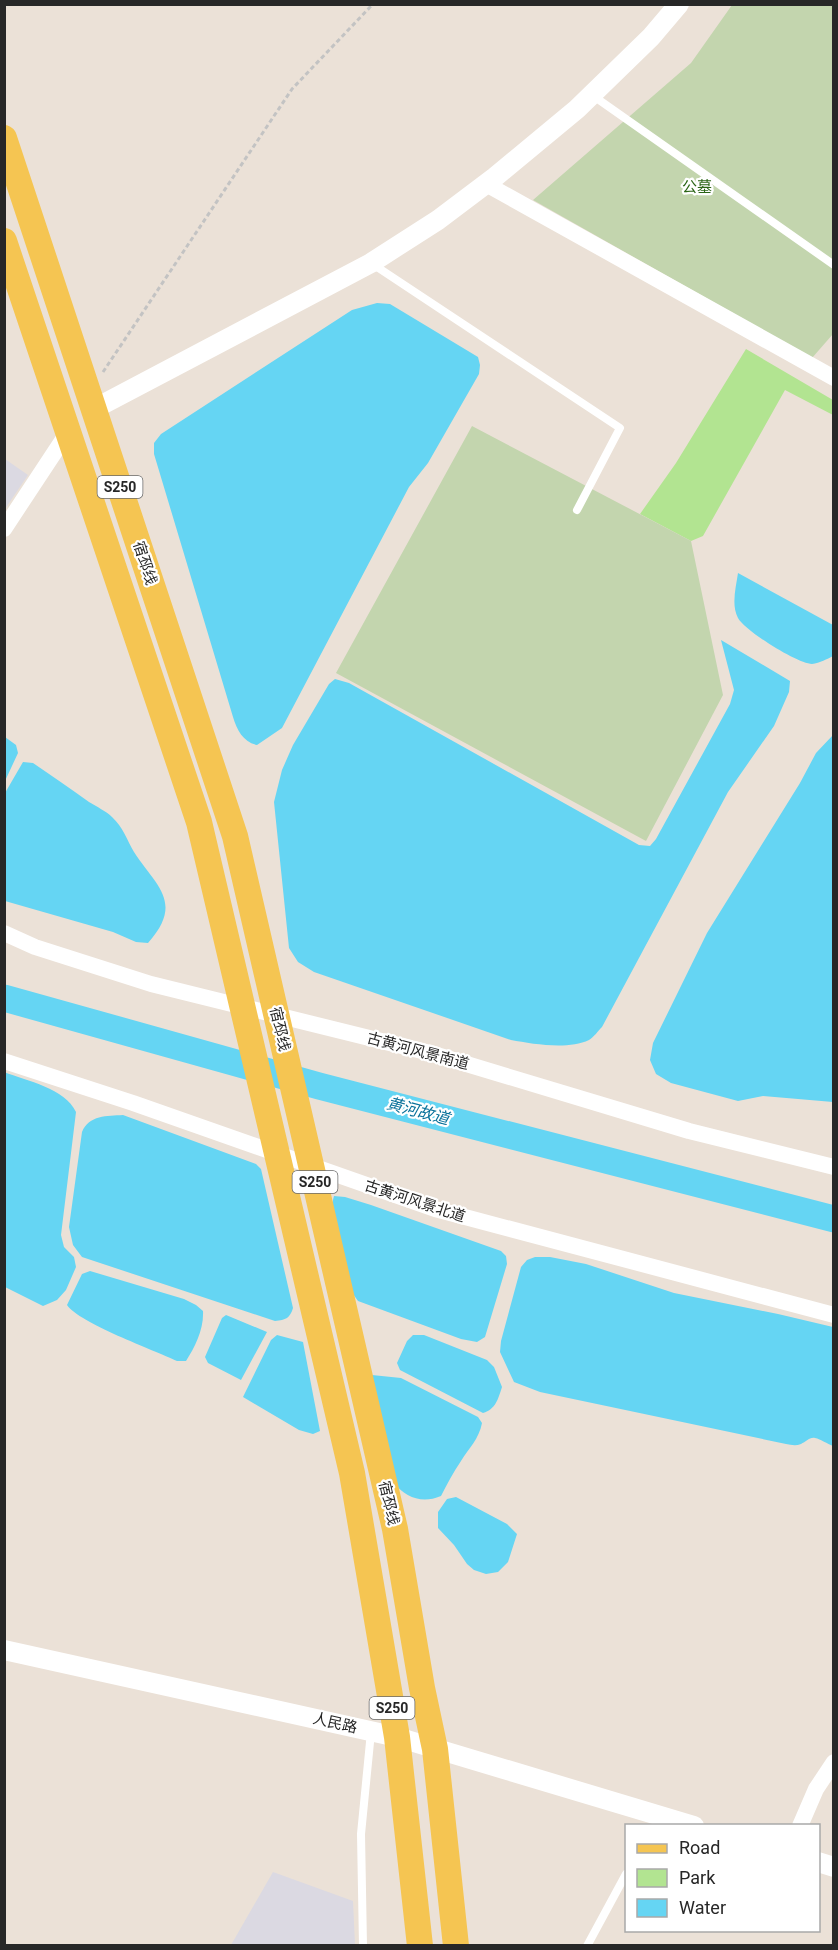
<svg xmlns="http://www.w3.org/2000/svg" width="838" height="1950" viewBox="0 0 838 1950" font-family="Roboto,'Noto Sans SC',sans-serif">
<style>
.industrial{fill:#dbd9e2}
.green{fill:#b2e491}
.cemetery{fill:#c3d5ae}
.water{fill:#65d5f3}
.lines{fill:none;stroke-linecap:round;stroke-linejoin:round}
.river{stroke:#65d5f3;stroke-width:27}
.path{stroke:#c3c3c3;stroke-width:3;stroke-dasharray:4.5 3;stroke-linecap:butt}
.service{stroke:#fff;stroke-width:8}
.minor{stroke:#fff;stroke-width:16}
.tertiary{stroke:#fff;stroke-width:20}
.primary{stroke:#f5c552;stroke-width:26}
.labels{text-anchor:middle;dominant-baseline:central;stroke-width:4.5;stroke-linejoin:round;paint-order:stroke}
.shield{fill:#fff;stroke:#686868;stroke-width:1.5}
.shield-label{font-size:14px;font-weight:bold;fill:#272727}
.park-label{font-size:15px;fill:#2b6516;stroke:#fff}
.street-label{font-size:15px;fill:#272727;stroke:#fff}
.water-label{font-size:16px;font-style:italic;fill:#08719a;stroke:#fff}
</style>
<rect width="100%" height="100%" fill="#ebe1d7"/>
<path class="industrial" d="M5,459L28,475L5,509Z
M273,1872L353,1901L355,1945H231Z"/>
<path class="green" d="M746,349L833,400V415L785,390L703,536L691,541L640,514L676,463Z"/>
<path class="cemetery" d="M732,5H833V334L812,358L533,200L691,63Z
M472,426L691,541L723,695L646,841L336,673Z"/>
<path class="water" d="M377,303L390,304L478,357L480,365L479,374L428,463L409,487L282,728L257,745C243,742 237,730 233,717L154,454V443L161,434L352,310Z
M738,573L833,625V656C827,659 820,663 812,664C798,664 745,631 738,618C731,605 736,587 738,573Z
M721,640L790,681L789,692L774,726L728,792L602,1027C598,1031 594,1037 589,1040C568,1050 533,1044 511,1040L314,972L298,962L289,948L274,802L282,770L293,745L329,684L335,679L349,683L639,845L650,846L656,839L730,704L734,690Z
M833,735V1102L763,1096L738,1101L671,1083L656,1074L650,1060L653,1043L707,933L800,783L816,753Z
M5,737L16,745L18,753L5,781Z
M23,762L33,763C52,776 71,789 89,802C97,807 106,811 112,817C123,827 127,840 134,852C157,887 184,902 148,943L136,942L113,932L5,901V793Z
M4,1072C27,1081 65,1088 76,1112L61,1235L64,1247L74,1257L76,1267L66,1290L57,1300L43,1306L5,1287Z
M123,1115L256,1164L261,1169L293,1308C290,1318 286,1320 275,1321L82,1257L73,1245L69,1227L82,1132C89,1115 107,1116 123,1115Z
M334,1196L345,1197L371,1205L501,1251L506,1256L507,1264L485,1337L477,1342L461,1339L358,1301L353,1294L332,1204Z
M535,1257H550L586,1264L674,1293L778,1314L833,1327V1446C827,1444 821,1439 815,1438C809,1437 806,1442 801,1444C796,1446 791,1445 786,1444L540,1392L514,1382L500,1352L501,1341L521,1267L527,1260Z
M90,1271L184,1299L196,1305L203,1311C204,1329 195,1347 186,1361H177C154,1350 79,1323 67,1305L82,1274Z
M226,1315L267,1332L241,1380L208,1363L205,1357L222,1318Z
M277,1335L303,1342L320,1431L313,1434L299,1430L243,1397L271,1340Z
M413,1335H424L487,1360L494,1367L502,1387C498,1399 496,1409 483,1413L400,1370L397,1363L407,1341Z
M372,1375L401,1378L478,1417L482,1423C479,1439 469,1448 461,1461C453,1473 447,1484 441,1496C422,1504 406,1498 393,1482Z
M456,1497L507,1524L517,1534L508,1562L498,1572L486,1574L474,1570L467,1564L454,1545L438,1528V1512L447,1499Z"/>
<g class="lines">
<path class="river" d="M4,998L319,1086L834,1219"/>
<path class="path" d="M103,372L292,89L373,4"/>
<path class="service" d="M592,95L834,265
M371,263L620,428L577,510
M363,1946L361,1834L371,1732
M587,1946L626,1874"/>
<path class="minor" d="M486,184L834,378
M4,529L68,432
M4,933L35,947L151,984L430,1053L689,1131L834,1167
M4,1061L133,1103L435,1209L834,1315
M800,1826L816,1789L834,1762"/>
<path class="tertiary" d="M94,409L371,263L438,220L495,177L577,109L651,37L679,4
M4,1650L397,1737L694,1826
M818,1862L834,1867"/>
<path class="primary" d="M4,138L235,836L395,1529L422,1688L435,1749L456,1946
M4,241L199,822L352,1473L397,1737L420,1946"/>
</g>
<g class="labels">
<g class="shield">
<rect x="97.5" y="476" width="45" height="22" rx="4.5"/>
<rect x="292.5" y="1171" width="45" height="22" rx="4.5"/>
<rect x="369.5" y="1697" width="45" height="22" rx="4.5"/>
</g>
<g class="shield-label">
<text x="120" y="487">S250</text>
<text x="315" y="1182">S250</text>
<text x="392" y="1708">S250</text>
</g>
<g class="park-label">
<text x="697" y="187">公墓</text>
</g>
<g class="street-label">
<text transform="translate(145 563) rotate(72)">宿邳线</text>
<text transform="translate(280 1029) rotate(77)">宿邳线</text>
<text transform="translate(418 1051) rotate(15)">古黄河风景南道</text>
<text transform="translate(415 1201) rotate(18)">古黄河风景北道</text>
<text transform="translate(389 1503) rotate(77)">宿邳线</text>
<text transform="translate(335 1723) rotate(13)">人民路</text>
</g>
<g class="water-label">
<text transform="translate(418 1111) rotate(15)">黄河故道</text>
</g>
</g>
<rect width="838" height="1950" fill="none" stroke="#272727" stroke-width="12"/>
<rect x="625" y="1824" width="195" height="108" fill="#ffffff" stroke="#a9a9a9" stroke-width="1.5"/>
<rect x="637" y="1844" width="30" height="9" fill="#f5c552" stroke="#a9a9a9" stroke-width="1.5"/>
<text x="679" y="1854" font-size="18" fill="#272727">Road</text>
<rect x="637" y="1869" width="30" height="18" fill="#b2e491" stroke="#a9a9a9" stroke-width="1.5"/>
<text x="679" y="1884" font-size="18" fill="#272727">Park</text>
<rect x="637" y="1899" width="30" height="18" fill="#65d5f3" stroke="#a9a9a9" stroke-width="1.5"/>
<text x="679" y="1914" font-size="18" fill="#272727">Water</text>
</svg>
